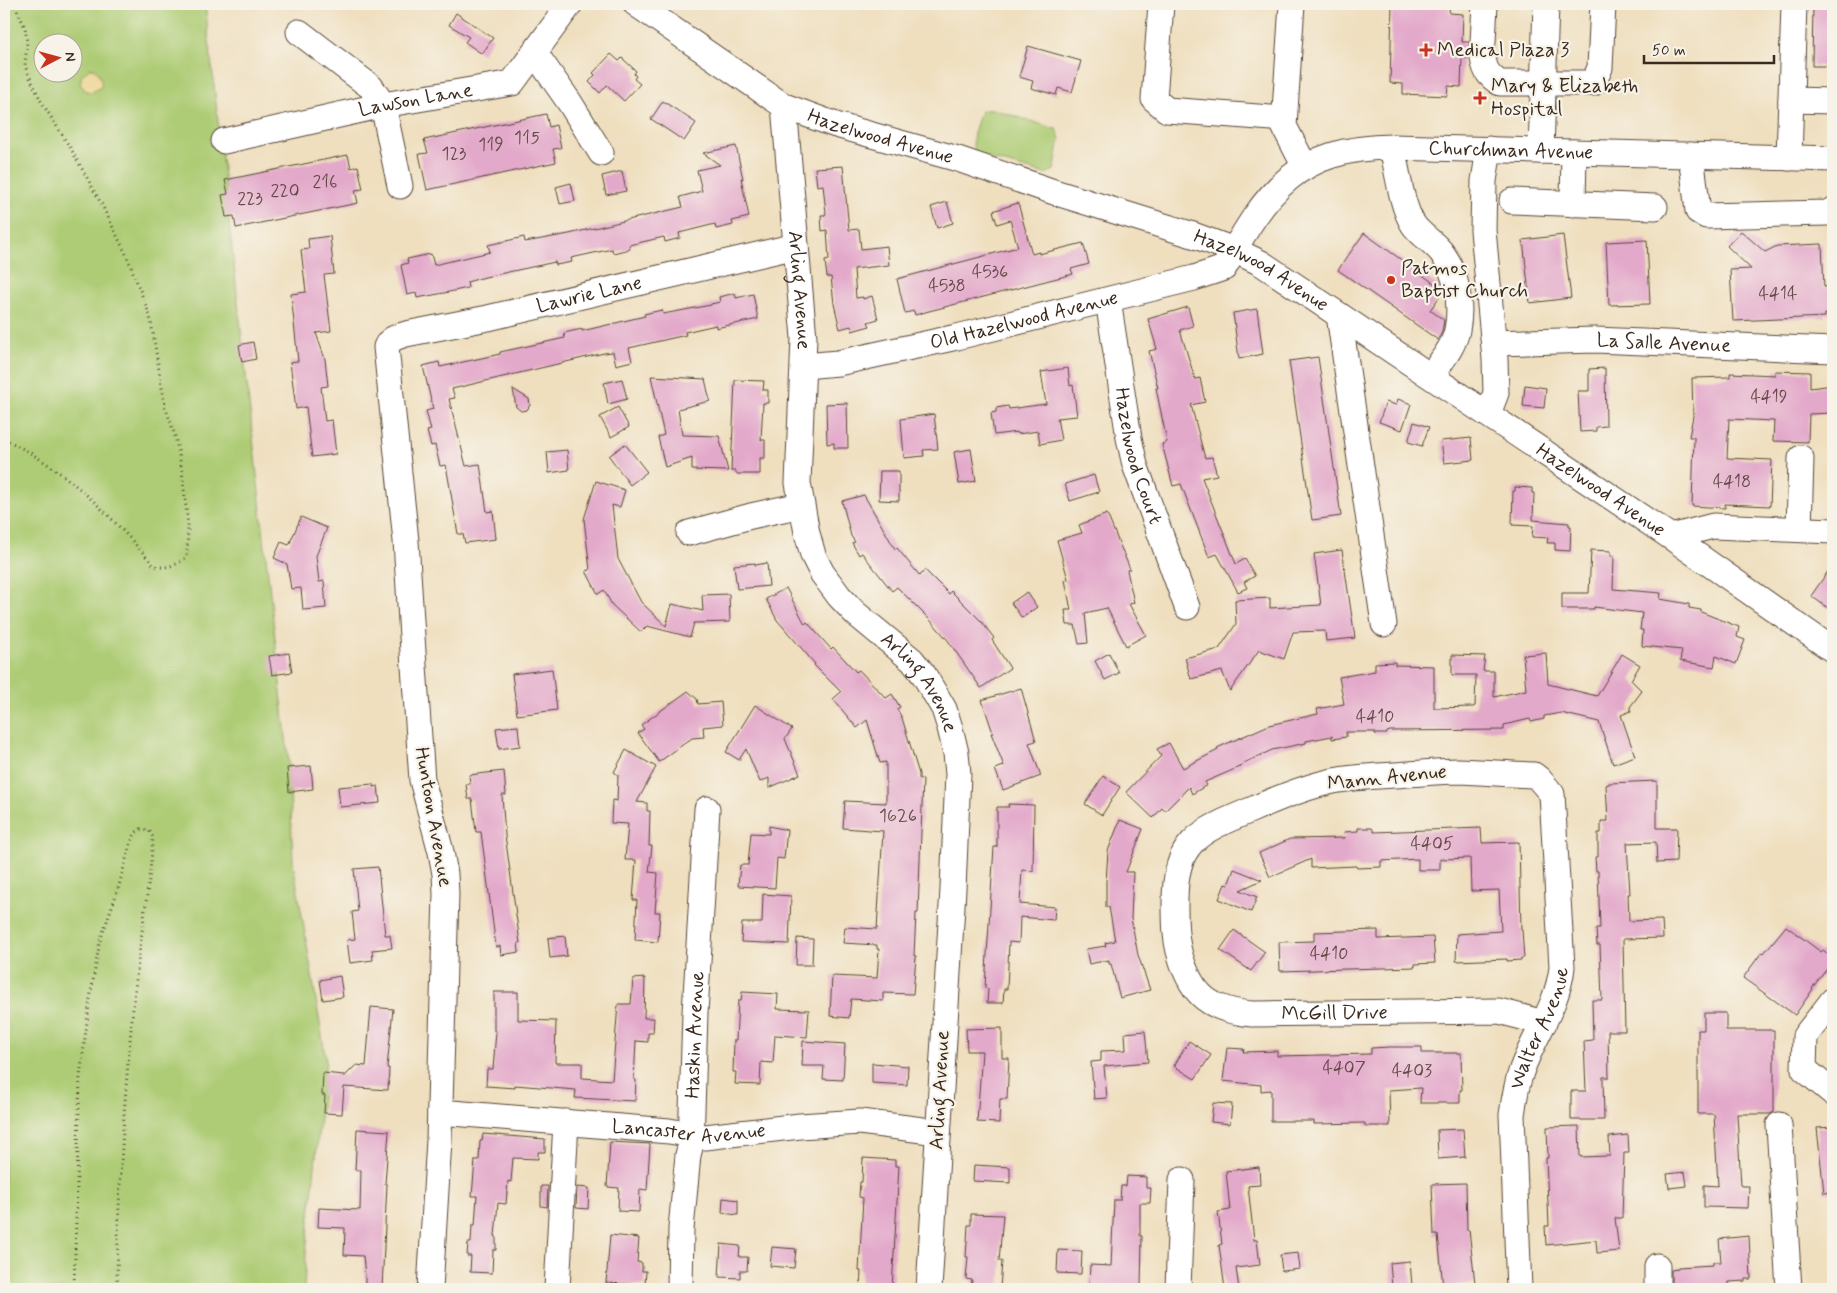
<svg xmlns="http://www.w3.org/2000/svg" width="1837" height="1293" viewBox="0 0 1837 1293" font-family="Mynerve,sans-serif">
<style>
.green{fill:#adcc74;stroke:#747b49;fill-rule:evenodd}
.sand{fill:#eeda9e;stroke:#94825e}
.building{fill:#e3a9ca}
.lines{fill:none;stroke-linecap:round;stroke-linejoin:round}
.minor-casing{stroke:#564536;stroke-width:27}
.path{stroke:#564536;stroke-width:3;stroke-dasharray:1 4;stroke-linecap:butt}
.minor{stroke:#fff;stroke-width:25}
.poi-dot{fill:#c8321e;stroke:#f7f3e8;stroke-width:2}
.labels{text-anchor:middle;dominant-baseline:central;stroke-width:4.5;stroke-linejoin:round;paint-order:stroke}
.number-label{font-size:18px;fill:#654a49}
.poi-label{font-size:20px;fill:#3b2a1e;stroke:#f7f3e8;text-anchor:start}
.street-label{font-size:20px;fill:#3b2a1e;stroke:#f7f3e8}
</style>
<rect width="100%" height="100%" fill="#f7f3e8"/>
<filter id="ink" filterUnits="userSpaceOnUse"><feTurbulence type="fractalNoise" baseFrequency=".02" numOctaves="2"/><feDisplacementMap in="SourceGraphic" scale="10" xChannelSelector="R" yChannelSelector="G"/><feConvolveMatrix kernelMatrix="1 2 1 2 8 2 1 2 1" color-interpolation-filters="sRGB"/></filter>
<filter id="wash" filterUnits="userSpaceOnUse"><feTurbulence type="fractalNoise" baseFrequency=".0096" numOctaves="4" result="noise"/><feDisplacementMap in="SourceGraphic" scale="20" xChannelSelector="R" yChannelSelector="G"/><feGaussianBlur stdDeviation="1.12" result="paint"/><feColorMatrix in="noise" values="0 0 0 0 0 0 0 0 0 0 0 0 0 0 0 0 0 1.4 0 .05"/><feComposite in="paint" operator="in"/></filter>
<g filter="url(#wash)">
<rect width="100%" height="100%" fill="#efdfbf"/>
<path class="green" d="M4,4H205L289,765L293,862L326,1060L306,1253L304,1289H4ZM42,42H72V72H42Z
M992,109L1056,129L1060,139L1054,170L1045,174L980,156C966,146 977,125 981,111Z"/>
<path class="sand" d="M90,68L95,69C100,75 102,80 101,87L92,92L86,91L80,84L82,75Z"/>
<g id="blocks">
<path class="building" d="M1392,4H1450L1449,13L1463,14L1462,42H1469L1472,50L1469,58H1462L1461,87L1448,86L1447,96L1403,94V84L1390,83Z
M1813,4H1833V66H1812Z
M456,13L493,38L482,54L465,42L469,37L449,25Z
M1028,46L1081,61L1072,92L1058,88L1056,95L1031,88L1033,81L1019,77Z
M611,54L619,61L622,58L636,71L634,74L636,76L634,79L640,84L624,101L607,85L600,93L589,82L595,75L593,73Z
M663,101L696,123L684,141L651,119Z
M546,114L549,127L556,125L561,148L553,149L556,162L427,190L419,154L428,153L424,140Z
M736,146L743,179L741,178L749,217L732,221L733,225L716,229L715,224L679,233L680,238L665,242L664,237L629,245L630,249L613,253L612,249L571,258L572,262L556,265L555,262L485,277L467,282L468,288L444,293L417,298L416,293L407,295L401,265L408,263L407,259L431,254L434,265L490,252L488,245L524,237L525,242L569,234L683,207L680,197L702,191L697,170L720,165L703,153Z
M348,155L351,168L358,166L363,189L355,190L358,203L236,228L234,216L226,217L222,195L228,194L225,180Z
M843,166L849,230L859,229L861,249L887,246L889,265L854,269L856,298L863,297V299L872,296L878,319L868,322L870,326L852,331L851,326L840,329L834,304L831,277H827L825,261L829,260L827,230L822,231L821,215H825L826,213L823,185L817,186L815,168Z
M622,171L626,191L606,195L602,176Z
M571,183L575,201L560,204L556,187Z
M947,202L953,223L937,228L931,207Z
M1018,203L1032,254L1039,252V254L1083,243L1089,264L1071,269L1073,274L929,311L915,315L914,311L905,313L897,279L1018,247L1010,220L997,224L993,211Z
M1741,231L1765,252L1777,246L1822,244L1824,287L1833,286V314H1825V317L1733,321L1730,270L1751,269L1727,246Z
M1364,233L1442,289L1443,292L1430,310L1444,320L1442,332L1438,340L1338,270Z
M1563,235L1571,298L1530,303L1523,240Z
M330,236L334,274L324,275L331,331L316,333L325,359L328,386L321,387L325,421L332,420L336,454L312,457L306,407L296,409L290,362L298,361L291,294L306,292L301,250L309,249L308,239Z
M1647,240L1650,304L1609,305L1606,242Z
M735,293L736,298L753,294L758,319L716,328V325L685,332L686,335L629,348L632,361L616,365L613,352L604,353L452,389L455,398L449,399L466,466L480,464L487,512L493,511L496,539L465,543L463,534H458L446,465L440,466L435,445L431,446L427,431L431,430L426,411L433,409L423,366L439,362L440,367L500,354V352L565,338L564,333L582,329V331L645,316L644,314L662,310L663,314L711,305V304L720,302L719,297Z
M1188,307L1193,326L1180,330L1195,379L1200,378L1205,402L1191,405L1205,458L1212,457L1217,475L1202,478L1236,564L1245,559L1255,576L1244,582L1247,588L1238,592L1217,554L1209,557L1181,484L1173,486L1162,444L1167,442L1156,388H1158L1149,351L1157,349L1148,319Z
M1257,309L1263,354L1239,359L1233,313Z
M253,342L256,359L242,362L239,345Z
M1318,357L1341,516L1312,520L1289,361Z
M1068,368L1070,386L1073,385L1077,416L1057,418L1061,440L1040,444L1038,431L1018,434L1017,432L994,435L991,413L996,412V408L1008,406L1009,409L1046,404L1041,372Z
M1605,368L1606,426L1596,427V431L1580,432L1578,391H1589V369Z
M1775,371L1810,372V388L1833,385V413L1809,414L1808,442L1773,441L1774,421L1729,419L1727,458L1772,460L1770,506L1725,504V508L1692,506L1694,437H1689L1693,416L1692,378L1730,377V373L1775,375Z
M651,376L705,379L710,401L678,409L682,435L719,436L728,471L692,470V458L665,467L658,437L664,435Z
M622,379L627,399L608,404L604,383Z
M735,380L764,381L763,390H768V403H763L761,440H765V458H760V474H736V471H731Z
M1525,385L1546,388L1544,408L1523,406Z
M513,389L529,399L530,405L527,410L521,411L516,407Z
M1398,399L1411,404L1402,430L1379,422L1386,402L1396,405Z
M847,403L848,448H834V443L827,444L826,404Z
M618,407L629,427L611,437L600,417Z
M934,414L938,449L923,450L924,456L904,458L901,419Z
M1414,422L1429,427L1422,446L1408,442Z
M1471,438L1473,460L1444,463L1441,441Z
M625,444L647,472L630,485L609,456Z
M971,449L976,481L959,484L954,452Z
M567,450L569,470L549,473L547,452Z
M880,471H899V501L879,500Z
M1094,475L1099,492L1070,501L1065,484Z
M596,481L625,490L620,507L612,505L618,559L641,602L666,626L672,604L703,611L702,595L729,594L730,622L694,623L690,637L647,626L641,632L612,605L604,590L598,594L586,571L590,570L584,519Z
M1515,487L1532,488V493H1534L1533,520L1569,523V526H1571L1570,551L1555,550V543H1547L1548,538L1532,537L1533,526L1512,525L1513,491H1515Z
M864,495L895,549L897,548L920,576L925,570L949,594L951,591L981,621L994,638L992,640L1010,668L981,688L947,639L930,620L897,587L892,591L862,553L859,555L852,543L855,542L851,536L842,501Z
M1107,514L1130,569L1127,570L1134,603L1129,604L1146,635L1126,646L1107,608L1085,613L1088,643L1079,644L1075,625H1067L1065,610H1071L1065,580L1068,579L1057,540L1082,533L1079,525Z
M301,517L327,528L316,556L319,582L324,581L326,608L303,610L301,588L291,589L287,564L274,558L281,542L289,545Z
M1342,550L1355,638L1326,641L1325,631L1293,632L1284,659L1259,650L1230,691L1222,671L1191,679L1185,658L1219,649L1236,624L1235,600L1270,598V608L1321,605L1314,554Z
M1591,550L1611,551V556H1614L1613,589L1661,593L1660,599L1689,604V608L1701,610V612L1739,627L1737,637L1745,640L1736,664L1716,656L1714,667L1680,661L1682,650L1642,646L1643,630H1640L1642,613L1594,607V609H1562V593H1589Z
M755,563V565L767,563L769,586L737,589L734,565Z
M1833,564V601L1828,608L1811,596Z
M786,588L805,624L807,622L831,649L833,647L856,672L859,670L886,698L892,694L900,707L897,709L902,718L919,774V779H923L918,913H916L914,956H916L913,994L883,993V1001L851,999L849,1018L830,1016L832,976L877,978L879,949H877V945L843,943L845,927L877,929L883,831L843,828L845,801L886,803V762L880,763L867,720L857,728L833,699L841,692L814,665L815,664L777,620L766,599Z
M1027,592L1037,607L1022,618L1011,603Z
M289,653L292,672L272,675L269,656Z
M1109,653L1119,673L1105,680L1095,661Z
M1546,653L1548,684L1597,696L1622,654L1640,665L1631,680L1642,691L1630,707L1631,711L1621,715L1635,756L1613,764L1599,722L1561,713L1544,716V719L1531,722L1530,719L1504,725V730L1390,731L1387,732V734H1375V732H1346V737L1332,739V736L1306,741V743L1272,750L1242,764V766L1205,782L1207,785L1192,794L1189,787L1165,811L1162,808L1153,818L1126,792L1161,756L1157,749L1169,743L1183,768L1218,750L1217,748L1269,725L1318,714L1317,709L1344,704L1339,677L1375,671V663L1395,662V665L1434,666V708L1473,707L1475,706L1476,675H1452V655L1485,656L1483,671H1494V697L1526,690L1523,655Z
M552,669L557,710L517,715L512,674Z
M1021,688L1036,741L1029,743L1041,776L1003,790L995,769L1004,766L991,733H993L982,700Z
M688,691L697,699L698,704L721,702L723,725L703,727L704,737L692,738L659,762L638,733L644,729L641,725Z
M755,705L792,729L785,739L800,774L769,788V778L760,782L746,749L739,760L726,752Z
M518,726L520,746L499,749L496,728Z
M626,750L656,767L637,802L647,803V811H650L649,846H652L649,872L658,873L655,912H660L658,942L635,940L637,900H633L636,860H625L628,824L611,823L612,800L617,801L618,775L614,772Z
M311,766L313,789L289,792L287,768Z
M504,771L506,795H502L505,835L520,943H518L519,952L501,955L500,946L496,947L481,832H476L472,799H468L466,784H470L469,775Z
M1103,776L1120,787L1102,815L1085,804Z
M1657,781V828H1677L1676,862L1657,863L1656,842L1627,843L1630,894H1628L1629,921L1662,920L1663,938L1623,939L1625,1031H1608L1609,1077H1603L1604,1120H1571V1091H1586L1584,1041L1593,1040L1592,1000H1602L1600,945H1597L1596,928H1600L1598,871H1596L1595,857H1598V833H1601V821H1608L1606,785L1609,784V783Z
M373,784V787L378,786L380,803L340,807L338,787Z
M1008,804L1034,805L1033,871L1022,870L1020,904L1055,907L1054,920L1020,917L1019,943L1009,942L1007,989H1004L1003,1003H987L988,989L985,988L986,970L994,847H997V807H1009Z
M1120,820L1143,829L1126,872H1133L1131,918L1138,955L1150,990L1120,998L1111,964H1109V960L1089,964L1086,949L1106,946L1105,943L1115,941L1109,907H1106V882L1108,851Z
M769,826L787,830L784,859L777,858L775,888L738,886L740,865H748L751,833L769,834Z
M1358,828H1372L1374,832L1481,828L1482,843L1519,842L1521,930H1522L1524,958H1521V960L1507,961V959L1456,961L1457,934L1501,931L1499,890L1471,891L1470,858L1440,859V870H1418V859L1381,861V867L1357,868L1356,866L1311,868V859L1270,877L1259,853L1290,839L1345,838L1344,832L1358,831Z
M378,867L385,935H390L392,948L372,950L373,960L350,963L347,940L355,939L352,912L358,911L354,869Z
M1234,869L1262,880L1240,890L1257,897L1251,912L1219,899L1225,884L1228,885Z
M763,894L791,896L789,944L741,942L742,923H762Z
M1786,926L1821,952L1823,950L1833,958V961L1812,988L1813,989L1795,1015L1743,978L1762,952L1764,953Z
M1234,930L1265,952L1251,971L1220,950Z
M1378,930V939L1433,937L1435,963L1415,964V967L1280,971L1279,942L1314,941V932Z
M565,936L567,956L550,958L548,938Z
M797,938L813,939L812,965H796Z
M340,976L343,997L323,1000L320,980Z
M645,978L644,1018H654L653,1033H648V1042L636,1041L634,1080H636L635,1101L575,1098L576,1090L515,1085V1088L486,1086L487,1069H493L496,1031H494V992H518V1020L556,1021L555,1063H582V1078L612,1080L618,1004H631L633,979Z
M742,992L778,994L777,1009L809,1010L807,1037L775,1035L773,1063L761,1062L760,1085L735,1084L736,1072H733L734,1040H736L738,1001H741Z
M371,1007L393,1009L387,1068H389L388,1090L344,1087L342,1114L324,1113L325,1095H322L323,1073L344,1075V1077L356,1065L366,1066Z
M1704,1013H1726V1030H1774V1112L1770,1114H1737L1741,1186H1749L1748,1208L1704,1207V1185L1718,1186L1714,1114H1698V1030H1704Z
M1002,1028V1058H1009L1007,1099H1000L999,1123L977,1122L982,1051H967L966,1029Z
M1145,1031L1148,1062L1104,1066L1107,1098L1094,1099L1091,1062L1101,1061V1051L1126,1050L1125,1033Z
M803,1041L845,1044L843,1080L823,1079L824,1066H802Z
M1189,1041L1211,1055L1195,1079L1174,1066Z
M1390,1047H1422V1053H1461L1462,1090H1460V1103H1420L1421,1088L1389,1090L1390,1126H1365V1123L1314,1124V1121H1271V1090L1261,1091V1085L1223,1081L1227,1048L1244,1049L1243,1052L1277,1051V1056L1371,1054V1048Z
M872,1063L908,1066L907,1085L872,1083Z
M1213,1103L1232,1104L1230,1124L1211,1122Z
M1579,1126L1580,1157L1610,1156L1609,1137L1628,1135L1629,1153H1624L1622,1218H1615L1619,1251L1597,1253L1596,1240L1546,1245L1545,1226H1549L1546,1158H1548L1547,1127Z
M1833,1127V1192L1824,1193L1817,1128Z
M357,1129L389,1131L385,1184H387L382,1289H365V1276L363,1256L344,1255L345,1228L318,1227L319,1208L360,1210L361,1170H355Z
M1463,1129L1465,1157L1438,1159L1437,1130Z
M483,1134L545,1139V1152H538V1159L513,1158L511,1182L508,1181L506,1204L498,1203L495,1236H496V1250H493L492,1273L470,1272L471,1256H467L468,1243H471L472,1225H475L477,1196H472L475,1160H479L480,1141H482Z
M610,1142L650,1144L647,1190L640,1189L639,1212L618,1211L619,1188L607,1187Z
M863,1158L895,1160V1166H899L892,1289H860L861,1271H859L863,1198L859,1197L860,1182H862Z
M974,1165L1010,1167V1183L973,1181Z
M1259,1167L1260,1185L1248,1186L1254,1240H1257L1260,1265L1236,1268L1239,1289H1225L1219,1245L1222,1244L1218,1212L1230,1210L1226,1171Z
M1685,1172L1687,1186L1669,1188L1667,1174Z
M1127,1176L1146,1177V1188H1151L1150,1203H1140V1236H1142L1141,1288L1089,1285L1090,1265L1111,1266L1114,1200H1120L1121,1186H1126Z
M1466,1183L1467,1230H1469L1475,1283L1443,1287L1438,1235H1434L1432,1184Z
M541,1186H548L547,1207L541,1206Z
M577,1187L589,1188L588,1209L576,1208Z
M723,1198L738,1200V1215L722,1213Z
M971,1214L1003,1215L999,1261H1002L1000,1289H971L972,1280L966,1279L968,1257H966L968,1225H971Z
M610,1235L639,1238L637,1262L642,1263V1271H646L645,1285L606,1283Z
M1749,1236L1751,1279H1745V1281L1729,1282V1288L1671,1289V1270L1678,1269V1267L1713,1265V1262H1721L1719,1239Z
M721,1244L740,1246L739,1257H748L747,1271H740V1278L719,1277Z
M772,1247L796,1249L794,1268L770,1266Z
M1058,1250L1082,1251L1081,1274L1057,1273Z
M1298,1253L1300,1269L1282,1271L1280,1255Z
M1410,1261L1412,1286L1392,1287L1390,1263Z"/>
</g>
</g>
<g filter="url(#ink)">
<use href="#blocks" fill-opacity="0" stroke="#564536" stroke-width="1"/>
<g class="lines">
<g class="minor-casing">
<g id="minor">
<path id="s1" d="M636,4L784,106L836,125L958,159L1057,193L1193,235L1234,250L1261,263L1671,537L1833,650"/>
<path d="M1161,4L1154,99L1167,110L1284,119"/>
<path d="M1292,4L1284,126L1305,167"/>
<path d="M299,32L371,87L383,105L400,186"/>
<path d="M1483,42L1485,4"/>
<path d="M535,53L570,103L601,153"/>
<path d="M1483,58C1485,71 1489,76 1500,83H1593L1600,68L1603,4"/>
<path d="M1791,100L1833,101"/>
<path id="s2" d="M784,106L804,338L798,483L807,533L813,555L822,573L839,596L855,613L912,660L924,675L944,709L950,728L956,753L958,774L953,889L929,1289"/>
<path id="s3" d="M224,141L383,105L512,83L570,4"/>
<path d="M1392,147C1397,168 1401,205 1413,224C1420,235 1434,242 1442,253C1457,273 1462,305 1457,330C1454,347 1440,362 1431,376"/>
<path d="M1541,151L1546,4"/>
<path d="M1691,155L1698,211L1706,216L1827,213L1833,210"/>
<path d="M1789,158L1794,4"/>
<path d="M1512,201L1655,207"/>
<path d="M1573,204L1574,152"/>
<path id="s4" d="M1108,300L1129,438L1135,465L1187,607"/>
<path d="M1339,315L1384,624"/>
<path id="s5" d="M1494,343L1595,340L1833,350"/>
<path id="s6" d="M804,366L838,363L957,337L1194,278L1224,268C1267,190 1297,148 1392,147L1833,159"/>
<path d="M1488,414L1496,393L1495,359L1483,230L1484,181L1489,149"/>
<path d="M1799,529L1801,458"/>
<path d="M689,533L751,516L801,505"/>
<path d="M1671,537L1713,526L1833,531"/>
<path d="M1833,1000L1805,1036L1804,1069L1833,1093"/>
<path id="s7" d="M440,1112L669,1131L705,1137L800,1126L860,1122L938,1132"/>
<path d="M1779,1125L1789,1289"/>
<path d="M1657,1266V1289"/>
<path id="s8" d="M430,1289L439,1140L446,894L445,874L441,852L422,780L413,652L406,541L386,347C390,338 397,337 406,334L488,318L796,246"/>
<path d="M557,1289L566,1122"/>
<path id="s9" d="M680,1289L681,1229L688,1155L691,1144L695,1013L707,809"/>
<path d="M1178,1289L1182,1180"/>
<path id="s10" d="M1519,1289L1512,1115C1514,1100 1516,1086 1521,1072C1533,1037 1558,1006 1562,967L1552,794L1539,779L1534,775C1509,774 1483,772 1458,771C1442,771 1425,773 1409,774C1384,776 1358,776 1333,781C1305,787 1278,798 1251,810C1199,832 1175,840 1175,902C1175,920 1175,938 1180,955C1192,996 1210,1010 1252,1014L1499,1011L1544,1023"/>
</g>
</g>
<path class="path" d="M4,439C64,467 112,516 154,566C167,569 177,565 187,557L188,526L182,470L175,436L165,406L150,316L126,254L102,205L71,149L41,101L31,80L25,66L27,42L25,27L14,4
M74,1289L80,1077L90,998L100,941L118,889L130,845L135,833L141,829L149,830L153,837C150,884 141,932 136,980C125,1082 118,1186 117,1289"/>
<use href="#minor" class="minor"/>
</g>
</g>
<g class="poi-dot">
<path d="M1423.5 42.5h5v5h5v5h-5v5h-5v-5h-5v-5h5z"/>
<path d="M1477.5 90.5h5v5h5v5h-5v5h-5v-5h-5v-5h5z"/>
<circle cx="1391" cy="280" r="5"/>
</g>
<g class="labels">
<g class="number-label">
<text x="527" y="138">115</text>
<text x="491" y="145">119</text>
<text x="454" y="154">123</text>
<text x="325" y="182">216</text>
<text x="285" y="191">220</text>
<text x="250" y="199">223</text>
<text x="990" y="272">4536</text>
<text x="947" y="286">4538</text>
<text x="1778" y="294">4414</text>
<text x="1769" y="397">4419</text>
<text x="1732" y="482">4418</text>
<text x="1375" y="717">4410</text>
<text x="898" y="816">1626</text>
<text x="1432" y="844">4405</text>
<text x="1329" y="954">4410</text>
<text x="1344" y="1068">4407</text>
<text x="1412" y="1071">4403</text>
</g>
<g class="poi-label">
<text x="1437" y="50">Medical Plaza 3</text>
<text x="1491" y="86">Mary &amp; Elizabeth<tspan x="1491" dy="23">Hospital</tspan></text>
<text x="1401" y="268">Patmos<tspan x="1401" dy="23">Baptist Church</tspan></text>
</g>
<g class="street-label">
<text stroke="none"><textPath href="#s3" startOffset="196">Lawson Lane</textPath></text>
<text stroke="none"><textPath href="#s1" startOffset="281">Hazelwood Avenue</textPath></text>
<text stroke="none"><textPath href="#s6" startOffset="772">Churchman Avenue</textPath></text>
<text stroke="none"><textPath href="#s1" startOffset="686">Hazelwood Avenue</textPath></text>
<text stroke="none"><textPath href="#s2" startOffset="185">Arling Avenue</textPath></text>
<text stroke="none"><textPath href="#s8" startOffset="1159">Lawrie Lane</textPath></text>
<text stroke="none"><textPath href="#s6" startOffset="225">Old Hazelwood Avenue</textPath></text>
<text stroke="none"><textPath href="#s5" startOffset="170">La Salle Avenue</textPath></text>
<text stroke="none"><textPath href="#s4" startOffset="159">Hazelwood Court</textPath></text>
<text stroke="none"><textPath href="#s1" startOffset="1091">Hazelwood Avenue</textPath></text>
<text stroke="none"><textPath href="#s2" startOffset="620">Arling Avenue</textPath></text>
<text transform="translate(1387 778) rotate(-6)">Mann Avenue</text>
<text transform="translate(433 817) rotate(80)">Huntoon Avenue</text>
<text stroke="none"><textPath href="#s10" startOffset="1188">McGill Drive</textPath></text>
<text stroke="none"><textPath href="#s10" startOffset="266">Walter Avenue</textPath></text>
<text stroke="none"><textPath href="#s9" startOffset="255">Haskin Avenue</textPath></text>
<text transform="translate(940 1090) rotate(-87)">Arling Avenue</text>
<text stroke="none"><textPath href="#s7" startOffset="250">Lancaster Avenue</textPath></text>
</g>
</g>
<rect width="1837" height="1293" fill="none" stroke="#f7f3e8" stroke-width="20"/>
<g transform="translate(58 58) rotate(84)"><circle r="24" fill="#f7f3e8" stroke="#aca397"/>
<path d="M0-4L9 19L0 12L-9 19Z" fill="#c8321e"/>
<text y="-8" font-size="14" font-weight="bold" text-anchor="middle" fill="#3b2a1e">N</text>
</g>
<path d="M1644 55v8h130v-8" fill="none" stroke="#3b2a1e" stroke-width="2.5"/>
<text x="1652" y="55" font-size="15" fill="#3b2a1e" stroke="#f7f3e8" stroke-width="4" paint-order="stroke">50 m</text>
</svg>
